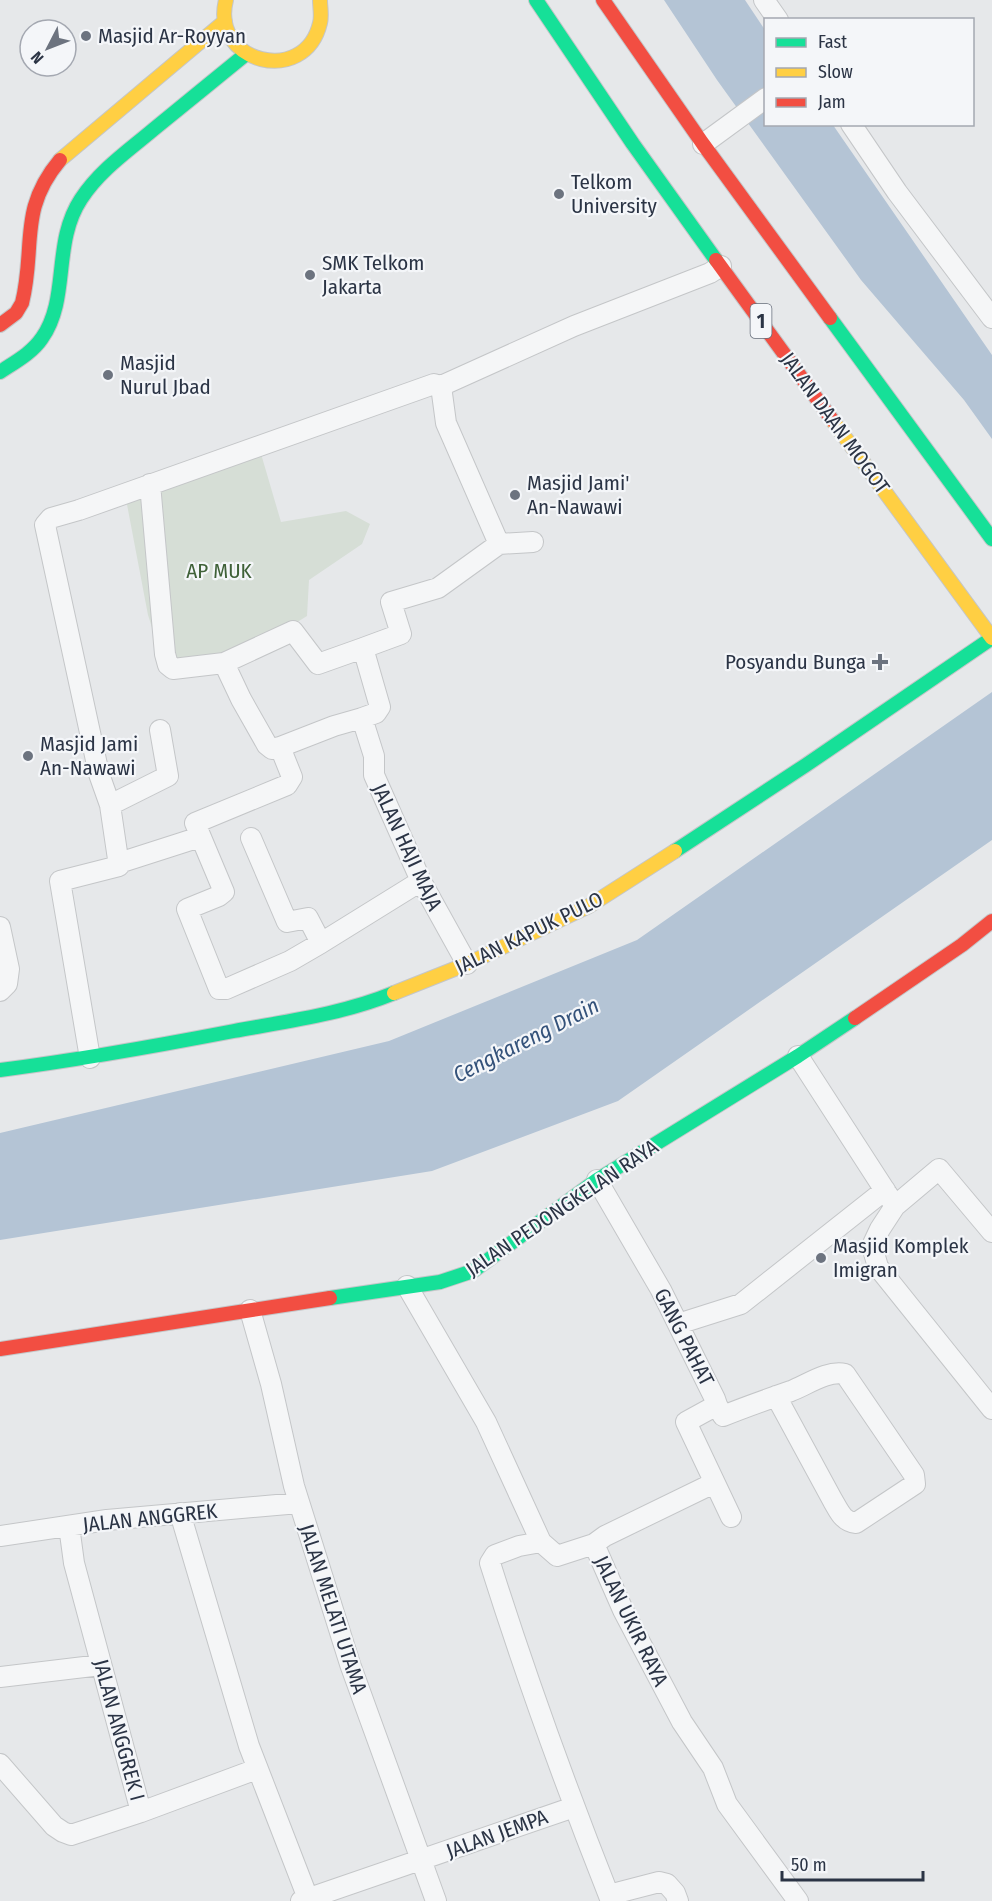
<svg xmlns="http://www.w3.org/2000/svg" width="992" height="1901" viewBox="0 0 992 1901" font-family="'Fira Sans Condensed',sans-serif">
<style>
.green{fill:#d6ded6}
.water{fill:#b4c4d5}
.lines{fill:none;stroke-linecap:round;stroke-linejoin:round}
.street-casing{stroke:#c4c6c8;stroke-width:22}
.fast-casing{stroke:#c4c6c8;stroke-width:16}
.slow-casing{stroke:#c4c6c8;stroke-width:16}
.jam-casing{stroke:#c4c6c8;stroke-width:16}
.street{stroke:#f5f6f7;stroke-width:20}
.fast{stroke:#16e098;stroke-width:14}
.slow{stroke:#ffcf43;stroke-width:14}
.jam{stroke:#f24e42;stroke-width:14}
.poi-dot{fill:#6c737f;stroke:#f4f6f9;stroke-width:2}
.labels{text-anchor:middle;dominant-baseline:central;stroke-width:4.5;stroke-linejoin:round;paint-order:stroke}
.shield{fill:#f4f6f9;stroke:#676e7b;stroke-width:1.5}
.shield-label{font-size:20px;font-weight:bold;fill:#2b3445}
.poi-label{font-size:21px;fill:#2b3445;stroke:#f4f6f9;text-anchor:start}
.street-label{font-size:21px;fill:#2b3445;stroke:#f4f6f9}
.park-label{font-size:21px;fill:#3f6138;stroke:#f4f6f9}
.water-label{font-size:22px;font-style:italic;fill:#34527a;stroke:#f4f6f9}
</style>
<rect width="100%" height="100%" fill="#e6e8ea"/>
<path class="green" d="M259,447L281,522L346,511L370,524L362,544L309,580L307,616L286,629L218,659L166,671L148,615L125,494Z"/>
<path class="water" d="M664,0H745L765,30L766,124L833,125L992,355V439L964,400L861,280L717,80Z
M992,692V840L618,1101L432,1171L0,1240V1133L389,1041L637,940Z"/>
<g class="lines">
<g class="street-casing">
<path id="street" d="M764,0L778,20
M851,124L897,192L992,318
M703,144L766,98
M441,386L446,423L499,544L533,542
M150,484L165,654L168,665L173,669L224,663L293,631L318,664L363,648
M224,663L241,699L267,745L272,749L280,747L292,777L287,785L195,823L224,892L219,896L187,909L219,989H226L290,961L321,943L421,881
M280,747L334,726L362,718
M110,805L99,774L45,525L51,518L79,510L434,384L441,386L574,326L710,273L721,266
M251,838L287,922L308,918L321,943
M119,863L200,837
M0,927L9,969L7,984L0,991
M467,964L421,881L374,775V756L362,718L376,713L380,707L363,648L401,634L391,602L438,588L499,544
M798,1056L895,1206L880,1229L872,1246L878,1267L992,1409
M90,1058L60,881L119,866L110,805L168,776L160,730
M597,1180L661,1290L715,1399L717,1405L686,1422L731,1517
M895,1206L939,1169L992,1232
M407,1286L486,1422L541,1542L557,1556L594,1544L623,1610L682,1722L713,1768L727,1804L798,1901
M250,1310L271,1384L294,1486L350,1664L436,1901
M678,1324L741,1304L885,1190
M717,1405L723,1416C745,1407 768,1399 791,1391C807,1385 827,1370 845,1374L914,1475L915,1484L856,1523C843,1522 839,1511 833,1501L776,1396
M180,1513L249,1746L309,1901
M69,1526L74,1563L141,1812L257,1769
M0,1536L107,1520L299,1503
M541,1542L519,1546L495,1555L490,1563C526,1677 567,1790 611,1901
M594,1544L605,1536L714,1483
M0,1677L101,1665
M0,1764L54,1826L63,1832L71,1835L141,1812
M609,1895L659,1882L667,1884L675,1893L678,1901
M301,1901L574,1807"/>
</g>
<g class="fast-casing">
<path id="fast" d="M536,0L633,144L716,260
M830,318L992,539
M0,372C15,362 32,353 42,338C70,298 52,243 81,199C100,170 128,151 154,129C185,104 215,79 246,54
M675,851L806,765L992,638
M0,1070C79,1060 156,1046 234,1031C288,1021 343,1014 394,993
M330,1298L440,1282L473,1271L597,1180L798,1056L855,1018"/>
</g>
<g class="slow-casing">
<path id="slow" d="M226,0C210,63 305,87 320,23C322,16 320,7 320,0
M60,160L225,21
M833,421L992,638
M394,993L467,964L589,906L675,851"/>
</g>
<g class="jam-casing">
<path id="jam" d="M603,0L703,144L830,318
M716,260L833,421
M0,325L16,313L22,303C36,247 18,210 60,160
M855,1018L962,945L992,921
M0,1349L330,1298"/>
</g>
<use href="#street" class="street"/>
<use href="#fast" class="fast"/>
<use href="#slow" class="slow"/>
<use href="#jam" class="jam"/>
</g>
<g class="poi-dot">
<circle cx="86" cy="36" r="6"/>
<circle cx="559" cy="194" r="6"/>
<circle cx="310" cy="275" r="6"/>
<circle cx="108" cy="375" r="6"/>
<circle cx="515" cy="495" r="6"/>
<path d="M877 653h6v6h6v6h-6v6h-6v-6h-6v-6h6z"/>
<circle cx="28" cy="756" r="6"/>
<circle cx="821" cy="1258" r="6"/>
</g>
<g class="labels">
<rect class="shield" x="750.5" y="304" width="21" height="34" rx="4.5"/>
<g class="shield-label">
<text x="761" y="321">1</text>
</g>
<g class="poi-label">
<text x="98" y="36">Masjid Ar-Royyan</text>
<text x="571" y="182">Telkom<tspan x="571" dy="24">University</tspan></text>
<text x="322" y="263">SMK Telkom<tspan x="322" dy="24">Jakarta</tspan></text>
<text x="120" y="363">Masjid<tspan x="120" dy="24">Nurul Jbad</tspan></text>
<text x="527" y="483">Masjid Jami'<tspan x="527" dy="24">An-Nawawi</tspan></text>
<text x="866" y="662" text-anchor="end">Posyandu Bunga</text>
<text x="40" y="744">Masjid Jami<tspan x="40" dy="24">An-Nawawi</tspan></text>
<text x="833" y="1246">Masjid Komplek<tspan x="833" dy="24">Imigran</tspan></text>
</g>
<g class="street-label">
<text transform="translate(835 423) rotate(54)">JALAN DAAN MOGOT</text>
<text transform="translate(407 847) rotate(65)">JALAN HAJI MAJA</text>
<text transform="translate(529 933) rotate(-26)">JALAN KAPUK PULO</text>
<text transform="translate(562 1208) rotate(-34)">JALAN PEDONGKELAN RAYA</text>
<text transform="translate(684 1337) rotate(63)">GANG PAHAT</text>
<text transform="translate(150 1518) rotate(-6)">JALAN ANGGREK</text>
<text transform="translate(333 1609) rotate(72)">JALAN MELATI UTAMA</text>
<text transform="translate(631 1621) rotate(64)">JALAN UKIR RAYA</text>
<text transform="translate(119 1730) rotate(75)">JALAN ANGGREK I</text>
<text transform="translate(497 1834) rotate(-20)">JALAN JEMPA</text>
</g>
<g class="park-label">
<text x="219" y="571">AP MUK</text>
</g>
<g class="water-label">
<text transform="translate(526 1040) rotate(-27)">Cengkareng Drain</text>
</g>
</g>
<rect x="764" y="18" width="210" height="108" fill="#f4f6f9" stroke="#a4a8b1" stroke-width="1.5"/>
<rect x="776" y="38" width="30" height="9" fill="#16e098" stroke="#a4a8b1" stroke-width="1.5"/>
<text x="818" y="48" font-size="18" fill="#2b3445">Fast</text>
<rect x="776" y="68" width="30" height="9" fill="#ffcf43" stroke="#a4a8b1" stroke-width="1.5"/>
<text x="818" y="78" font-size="18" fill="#2b3445">Slow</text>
<rect x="776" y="98" width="30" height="9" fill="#f24e42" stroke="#a4a8b1" stroke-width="1.5"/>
<text x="818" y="108" font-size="18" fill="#2b3445">Jam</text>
<g transform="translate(48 48) rotate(228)"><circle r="28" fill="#f4f6f9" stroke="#a4a8b1" stroke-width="1.5"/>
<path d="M0-4.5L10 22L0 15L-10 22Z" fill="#6c737f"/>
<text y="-9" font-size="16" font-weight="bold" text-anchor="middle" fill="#2b3445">N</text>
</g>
<path d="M782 1871v9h141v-9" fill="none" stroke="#2b3445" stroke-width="3"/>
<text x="791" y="1871" font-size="18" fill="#2b3445" stroke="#f4f6f9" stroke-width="4.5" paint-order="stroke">50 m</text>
</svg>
